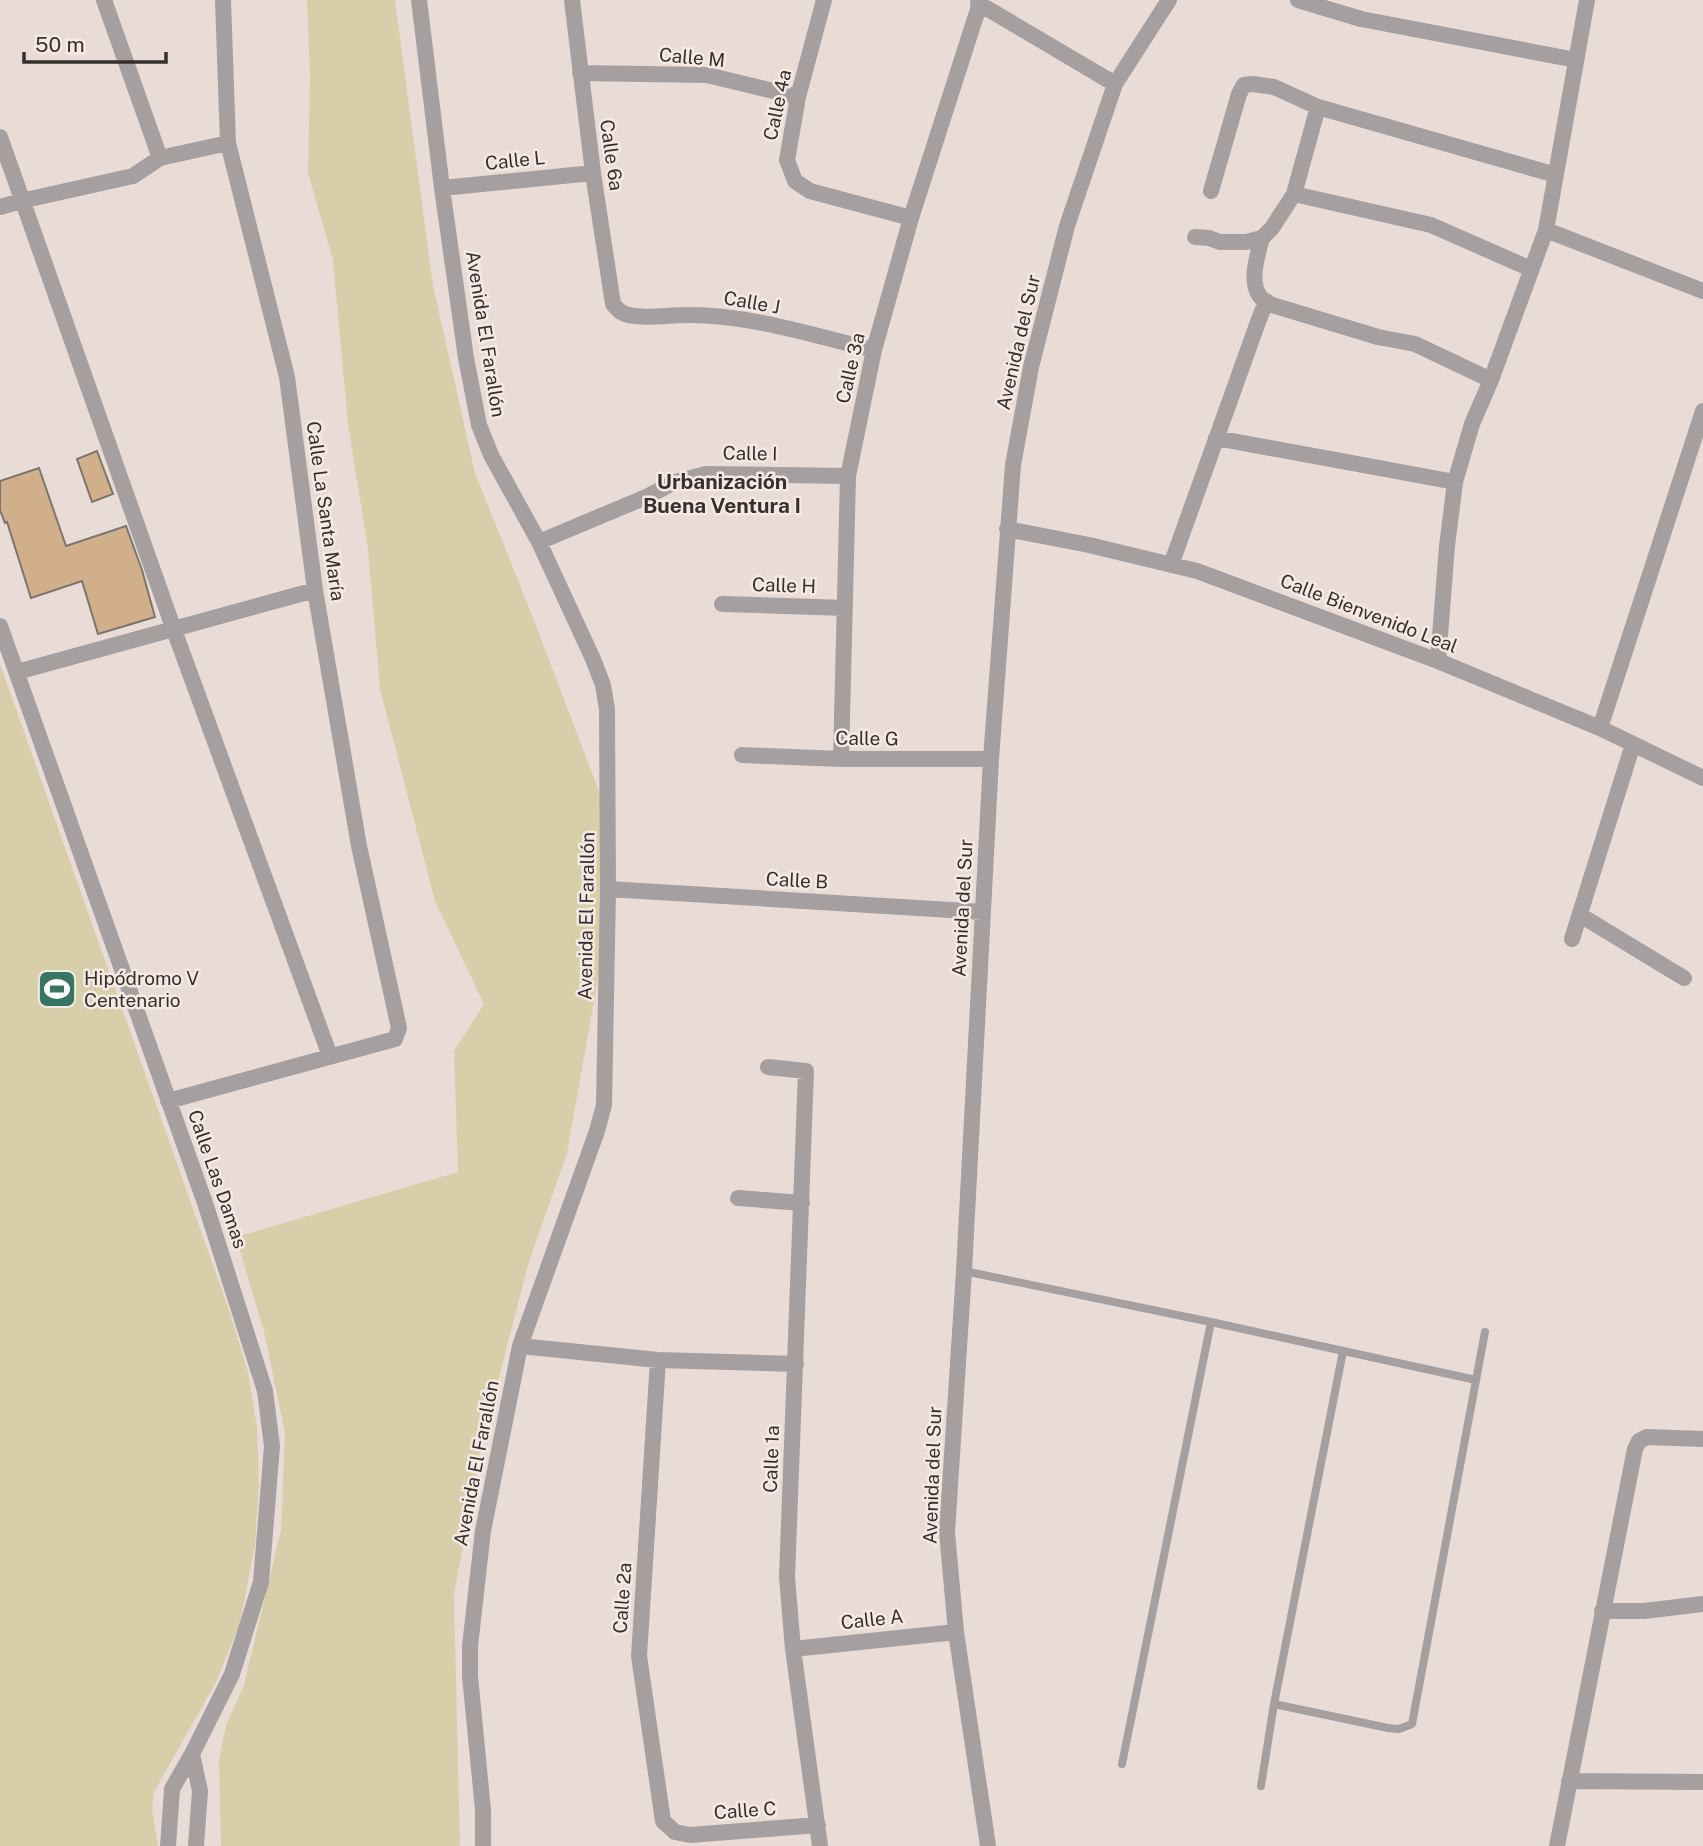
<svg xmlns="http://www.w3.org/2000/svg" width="1703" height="1846" viewBox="0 0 1703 1846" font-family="'Public Sans',sans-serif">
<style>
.green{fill:#d8cfaa}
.building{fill:#d0af8a;stroke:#7c756d;stroke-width:2}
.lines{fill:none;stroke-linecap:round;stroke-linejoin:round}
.lane{stroke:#a59f9f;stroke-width:8}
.street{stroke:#a59f9f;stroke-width:16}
.labels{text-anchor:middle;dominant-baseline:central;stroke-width:5;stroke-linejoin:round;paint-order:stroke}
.street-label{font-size:19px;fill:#35302e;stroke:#f6e9e4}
.poi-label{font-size:19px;fill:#35302e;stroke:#f6e9e4;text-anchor:start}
.neighbourhood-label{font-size:21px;font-weight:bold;fill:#35302e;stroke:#f6e9e4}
</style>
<rect width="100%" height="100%" fill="#e9dcd7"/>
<path class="green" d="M307,0H395L433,286L475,473L530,610L608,815V922L567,1153L528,1265L480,1451L454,1595L460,1846H221L219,1760L226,1726L244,1685L281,1530L285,1433L264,1332L236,1237L458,1172L454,1051L484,1004L435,901L380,689L368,549L348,424L333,260L308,173L310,77Z
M0,664L230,1313L248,1372L257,1427L259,1486L255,1545L240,1623L216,1682L154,1792L152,1809L158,1846H0Z"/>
<path class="building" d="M97,451L113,494L92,502L77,459Z
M39,468L66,546L126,526L142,570L155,617L98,634L82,581L31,598L7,522L5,523L0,510V481Z"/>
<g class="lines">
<path class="lane" d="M964,1271L1211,1322L1476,1380
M1274,1704L1343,1351
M1122,1764L1211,1322
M1261,1786L1274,1704L1388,1728L1399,1729L1412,1724L1485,1332"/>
<path class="street" d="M104,0L160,158
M419,0L442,188L466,358L479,425L491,455L539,542L593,659L603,685L607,709L608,889L604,1105L597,1131L520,1346L483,1531L470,1646V1676L483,1810V1846
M572,0L593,173L613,304C616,307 618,310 621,312C635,321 673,314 690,315C750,315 816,336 874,350
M824,0L798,97L787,160L795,181L810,191L911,218
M1298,0L1361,19L1576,60
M978,3L1115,84
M580,73L707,75L798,97
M0,137L174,630L330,1056
M442,188L593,173
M1211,191L1239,94L1244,85L1253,84L1274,87L1318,107L1556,175
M1294,194L1431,225L1531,269
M0,207L21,201L133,176L160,158L228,143
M1546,230L1703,291
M1195,237L1209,238L1220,242H1246L1262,238L1272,228L1294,194L1318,107
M1262,238C1258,254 1249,280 1259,295C1261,299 1268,303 1272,305L1378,337L1415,344L1491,380
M1216,438L1455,482
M1007,529L1089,545L1197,571L1438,661L1600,728L1703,778
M539,542L646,497L675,482L706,474L848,476
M1171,565L1258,322L1266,301
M722,604L845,608
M0,626L205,1203L265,1391L272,1446L261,1582L232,1674L192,1754L172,1789L168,1846
M1438,661L1447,546L1455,482L1472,424L1491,380L1546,230L1587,0
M17,672L315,590
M1600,728L1703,411
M742,755L841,759H991
M841,759L848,476L874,350L911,218L981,0
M608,889L983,912
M1580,915L1684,978
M1572,939L1633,744
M768,1067L806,1071L787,1577L793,1649L820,1846
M168,1101L395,1039L399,1028L359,846L315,590L287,377L228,143L223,0
M738,1198L802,1203
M520,1346L658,1360L796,1364
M658,1360L639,1656L663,1821L675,1832L690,1835L818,1825
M1602,1611H1644L1703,1604
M793,1649L956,1632
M192,1754L200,1791L196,1846
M1569,1781L1703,1782
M988,1846L956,1632L947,1532L964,1271L991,759L1013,465L1031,367L1067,226L1115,84L1169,0
M1557,1846L1635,1449L1639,1441L1647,1437L1703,1439"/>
</g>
<defs>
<g id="stadium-square" transform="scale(2.0125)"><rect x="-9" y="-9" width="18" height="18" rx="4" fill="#377664" stroke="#f6e9e4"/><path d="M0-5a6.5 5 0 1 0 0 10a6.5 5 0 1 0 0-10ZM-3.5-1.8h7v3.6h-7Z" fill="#fff"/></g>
</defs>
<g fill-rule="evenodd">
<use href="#stadium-square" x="57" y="989"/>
</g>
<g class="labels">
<g class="street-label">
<text transform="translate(692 57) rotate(5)">Calle M</text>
<text transform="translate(777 105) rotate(-78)">Calle 4a</text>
<text transform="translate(612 155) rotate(82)">Calle 6a</text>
<text transform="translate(515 160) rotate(-6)">Calle L</text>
<text transform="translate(752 302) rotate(10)">Calle J</text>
<text transform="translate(486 334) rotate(81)">Avenida El Farallón</text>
<text transform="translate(1018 342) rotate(-77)">Avenida del Sur</text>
<text transform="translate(850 368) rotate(-77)">Calle 3a</text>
<text transform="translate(750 453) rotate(1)">Calle I</text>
<text transform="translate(326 511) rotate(82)">Calle La Santa María</text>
<text transform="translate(784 585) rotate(2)">Calle H</text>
<text transform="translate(1369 613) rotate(21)">Calle Bienvenido Leal</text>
<text transform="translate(867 738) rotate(1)">Calle G</text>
<text transform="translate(797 880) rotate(3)">Calle B</text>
<text transform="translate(962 908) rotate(-87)">Avenida del Sur</text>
<text transform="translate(586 916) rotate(-89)">Avenida El Farallón</text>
<text transform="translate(218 1179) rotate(71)">Calle Las Damas</text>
<text transform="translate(771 1459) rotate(-88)">Calle 1a</text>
<text transform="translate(476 1463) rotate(-79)">Avenida El Farallón</text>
<text transform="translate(932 1475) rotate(-88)">Avenida del Sur</text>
<text transform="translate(622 1598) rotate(-86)">Calle 2a</text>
<text transform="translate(872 1619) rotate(-6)">Calle A</text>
<text transform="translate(745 1810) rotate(-4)">Calle C</text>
</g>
<g class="poi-label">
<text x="84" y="978">Hipódromo V<tspan x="84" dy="22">Centenario</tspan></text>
</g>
<g class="neighbourhood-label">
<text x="722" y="481">Urbanización<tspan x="722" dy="24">Buena Ventura I</tspan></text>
</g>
</g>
<path d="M24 52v10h142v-10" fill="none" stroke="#35302e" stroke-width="3.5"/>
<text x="35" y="52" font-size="21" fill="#35302e" stroke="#f6e9e4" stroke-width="5" paint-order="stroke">50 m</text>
</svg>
